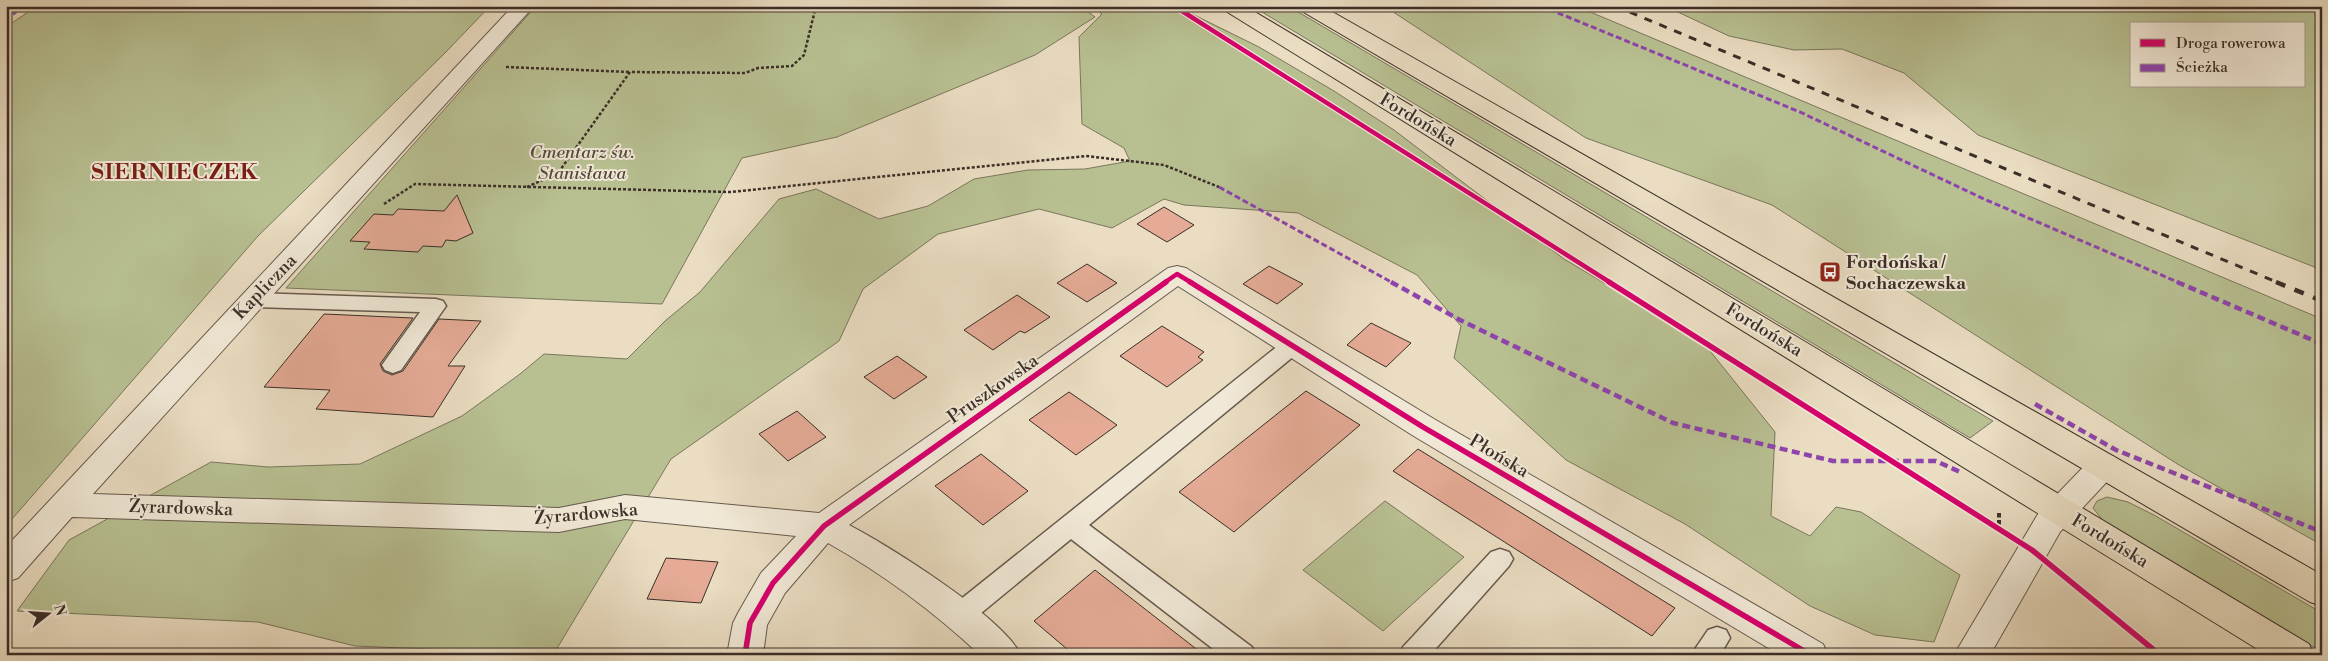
<svg xmlns="http://www.w3.org/2000/svg" width="2328" height="661" viewBox="0 0 2328 661" font-family="'Libre Bodoni',serif">
<style>
.green{fill:#b8c092;stroke:#7a775d;fill-rule:evenodd}
.building{fill:#e5ab96;stroke:#3b2e28}
.lines{fill:none;stroke-linecap:round;stroke-linejoin:round}
.lane-casing{stroke:#675a4e;stroke-width:3}
.street-casing{stroke:#675a4e;stroke-width:2}
.primary-casing{stroke:#3b2e28;stroke-width:2}
.path-far1{stroke:#3b2e28;stroke-width:2.5;stroke-dasharray:3 2;stroke-linecap:butt}
.path{stroke:#3b2e28;stroke-width:4;stroke-dasharray:4.5 2.5;stroke-linecap:butt}
.lane{fill:#f1e9d7;fill-rule:evenodd}
.street{fill:#f1e9d7;fill-rule:evenodd}
.primary{fill:#eaddc2;fill-rule:evenodd}
.rail-far1{stroke:#3b2e28;stroke-width:3;stroke-dasharray:8 8;stroke-linecap:butt}
.rail{stroke:#3b2e28;stroke-width:4.5;stroke-dasharray:10 10;stroke-linecap:butt}
.quiet-far1{stroke:#8e44ad;stroke-width:3;stroke-dasharray:6 3;stroke-linecap:butt}
.quiet{stroke:#8e44ad;stroke-width:4.5;stroke-dasharray:8 4.5;stroke-linecap:butt}
.cycleway-far1-casing{stroke:#f1e9d7;stroke-width:7}
.cycleway-casing{stroke:#f1e9d7;stroke-width:9}
.cycleway-far1{stroke:#d6006c;stroke-width:4.5}
.cycleway{stroke:#d6006c;stroke-width:5.5}
.labels{text-anchor:middle;dominant-baseline:central;stroke-width:4;stroke-linejoin:round;paint-order:stroke}
.street-label{font-size:18px;fill:#3b2e28;stroke:#f1e9d7}
.park-label{font-size:18px;font-style:italic;fill:#544b3d;stroke:#f1e9d7}
.poi-label{font-size:18px;font-weight:bold;fill:#3b2e28;stroke:#f1e9d7;text-anchor:start}
.district-label{font-size:22px;font-weight:bold;letter-spacing:1px;fill:#7a1f14;stroke:#f1e9d7}
</style>
<rect width="100%" height="100%" fill="#eaddc2"/>
<filter id="stains"><feTurbulence type="fractalNoise" baseFrequency=".004" numOctaves="4"/><feColorMatrix values="0 0 0 0 .2 0 0 0 0 .09 0 0 0 0 .02 0 0 0 .5 -.17"/></filter>
<radialGradient id="worn" r=".72"><stop offset=".6" stop-color="#630" stop-opacity="0"/><stop offset="1" stop-color="#630" stop-opacity=".3"/></radialGradient>
<path class="green" d="M37,6H490L445,53L258,236L6,526V27Z
M536,6H1080L1095,17L1035,55L837,137L742,158L662,304L286,288Z
M1091,6H1176L1259,47L1334,91L1394,130L1564,259L1702,341L1775,432L1771,516L1810,536L1836,507L1861,512L1960,575L1934,642L1875,635L1810,606L1685,524L1566,460L1454,358L1461,326L1417,275L1298,213L1184,205L1164,199L1112,228L1039,209L938,234L863,289L839,341L671,459L553,655H501L502,652L355,646L258,622L17,611L69,540L211,462L268,467L360,464L462,416L520,374L544,354L627,359L665,321L700,292L779,199L816,189L879,219L928,206L974,179L1028,170L1085,169L1130,161L1124,148L1082,124L1079,37L1102,14Z
M1252,6H1288L1993,421L1970,438Z
M1384,6H1576L2322,319V545L2179,465L1772,205L1586,138Z
M1665,6H2322V270L1978,135L1904,73L1842,49L1794,50L1729,36ZM2132,24H2304V86H2132Z
M2107,497L2128,502L2154,515L2322,613V652L2105,523L2093,508L2097,501Z
M1385,501L1464,557L1383,631L1303,570Z"/>
<path class="building" d="M457,195L473,233L456,241L446,240L442,247L423,246L418,252L364,249L370,242L350,241L374,214L393,215L398,209L444,211Z
M1164,207L1194,225L1167,242L1137,224Z
M1087,264L1117,283L1087,302L1057,283Z
M1269,266L1303,284L1277,304L1243,284Z
M1017,295L1050,317L1025,333L1020,331L993,350L964,330Z
M324,314L413,318L380,364L383,371L392,375L403,371L439,319L481,321L448,366H465L433,417L316,409L330,390L264,387Z
M1371,323L1411,343L1386,367L1347,345Z
M1162,326L1204,352L1198,357L1203,360L1167,387L1120,356Z
M897,356L927,377L894,399L864,377Z
M1306,391L1360,425L1234,532L1179,492Z
M1069,392L1117,425L1076,455L1029,420Z
M797,411L826,437L788,461L759,434Z
M1418,449L1675,608L1652,636L1393,471Z
M981,454L1028,491L983,525L935,486Z
M666,558L718,562L701,603L647,599Z
M1095,570L1204,655H1074L1034,621Z"/>
<g class="lines">
<g class="lane-casing">
<path id="lane" d="M252,293L436,299L443,301L446,306L401,370L393,373L385,370L382,365L420,312L252,307L245,305L242,300L245,295Z
M1292,339L1300,341L1303,346L1300,351L1089,525L1252,647L1255,655H1221L1071,539L969,623L960,626L951,623L947,615L951,607L1284,341Z
M1500,549L1509,552L1513,559L1509,566L1430,655H1400L1403,647L1491,552Z
M1717,627L1726,630L1730,638L1720,655H1691L1708,630Z"/>
</g>
<g class="street-casing">
<path id="street" d="M513,6H534L93,494L559,508L625,495L819,513L1168,268L1177,266L1186,268L1434,419L1823,644L1828,655H1780L1412,435L1178,286L849,525C889,546 1003,617 1021,655H980C934,612 883,574 828,543L785,593L767,625L763,655H727L733,623L738,613L761,573L796,536L625,519L559,532L72,517L18,578L6,582V547Z
M2104,454L2115,457L2119,465L2115,473L2060,532L1990,655H1954L2038,514L2093,457Z"/>
</g>
<g class="primary-casing">
<path id="primary" d="M1221,6H1245L2309,644L2314,655H2267L1224,10Z
M1297,6H1322L2322,575V606L2310,602L1300,10Z"/>
</g>
<path class="path-far1" d="M506,67L630,72
M527,187L558,173L630,72L745,73L758,68L792,66L804,55L816,6
M384,204L415,184L730,192L1086,156L1164,165L1219,187"/>
<path class="path" d="M1999,513V529"/>
<use href="#lane" class="lane"/>
<use href="#street" class="street"/>
<use href="#primary" class="primary"/>
<path class="rail-far1" d="M1615,6L2279,283"/>
<path class="rail" d="M2276,282L2322,301"/>
<path class="quiet-far1" d="M1541,6L1800,112L1984,199L2180,283
M6,20L23,6
M1219,187L1393,283"/>
<path class="quiet" d="M1391,282L1460,320L1673,423L1833,461H1936L1960,472
M2177,282L2322,344
M2035,404L2116,450L2322,532"/>
<g class="cycleway-far1-casing">
<path id="cycleway-far1" d="M1174,6L1611,283
M1164,283L1177,274L1192,283"/>
</g>
<g class="cycleway-casing">
<path id="cycleway" d="M1190,282L1423,427L1811,655
M1609,282L2032,550L2160,655
M745,655L750,623L773,583L824,526L1166,282"/>
</g>
<use href="#cycleway-far1" class="cycleway-far1"/>
<use href="#cycleway" class="cycleway"/>
</g>
<defs>
<g id="bus-square" transform="scale(1.125)"><rect x="-9" y="-9" width="18" height="18" rx="4" fill="#8f2418" stroke="#f1e9d7"/><path d="M-5-6H5V4H4V6H2V4H-2V6H-4V4H-5ZM-3.5-4V0h7V-4ZM-3.5 1.2v1.5H-2V1.2ZM2 1.2v1.5H3.5V1.2Z" fill="#fff"/></g>
</defs>
<g fill-rule="evenodd">
<use href="#bus-square" x="1830" y="272"/>
</g>
<g class="labels">
<g class="street-label">
<text transform="translate(1418 120) rotate(31)">Fordońska</text>
<text transform="translate(265 287) rotate(-46)">Kapliczna</text>
<text transform="translate(1764 330) rotate(31)">Fordońska</text>
<text transform="translate(993 389) rotate(-35)">Pruszkowska</text>
<text transform="translate(1499 456) rotate(31)">Płońska</text>
<text transform="translate(181 508) rotate(2)">Żyrardowska</text>
<text transform="translate(586 514) rotate(-5)">Żyrardowska</text>
<text transform="translate(2110 541) rotate(31)">Fordońska</text>
</g>
<g class="park-label">
<text x="582" y="152">Cmentarz św.<tspan x="582" dy="21">Stanisława</tspan></text>
</g>
<g class="poi-label">
<text x="1846" y="262">Fordońska /<tspan x="1846" dy="21">Sochaczewska</tspan></text>
</g>
<g class="district-label">
<text x="175" y="172">SIERNIECZEK</text>
</g>
</g>
<rect width="2328" height="661" fill="none" stroke="#eaddc2" stroke-width="25"/>
<rect x="8" y="8" width="2313" height="646" fill="none" stroke="#3b2e28" stroke-width="2.5"/>
<rect x="12" y="12" width="2303" height="636" fill="none" stroke="#3b2e28"/>
<rect x="2130" y="22" width="175" height="65" fill="#f1e9d7" stroke="#a89e91"/>
<rect x="2140" y="39" width="25" height="8" fill="#d6006c" stroke="#a89e91"/>
<text x="2176" y="48" font-size="15" fill="#3b2e28">Droga rowerowa</text>
<rect x="2140" y="64" width="25" height="8" fill="#8e44ad" stroke="#a89e91"/>
<text x="2176" y="72" font-size="15" fill="#3b2e28">Ścieżka</text>
<g transform="translate(48 614) rotate(73)" stroke="#f1e9d7" stroke-width="4" paint-order="stroke">
<path d="M0-4L9 19L0 12L-9 19Z" fill="#3b2e28"/>
<text y="-8" font-size="14" font-weight="bold" text-anchor="middle" fill="#3b2e28">N</text>
</g>
<rect width="100%" height="100%" filter="url(#stains)"/>
<rect width="100%" height="100%" fill="url(#worn)"/>
</svg>
